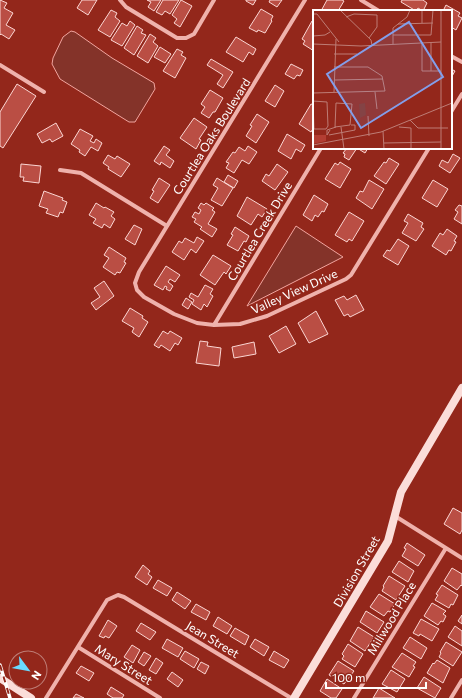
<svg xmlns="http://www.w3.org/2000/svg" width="462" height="698" viewBox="0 0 462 698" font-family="Commissioner,sans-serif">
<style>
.water{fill:#843329;stroke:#f1a59f}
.building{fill:#ba4e44;stroke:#fbd6d3}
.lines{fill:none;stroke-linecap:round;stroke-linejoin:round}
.street{stroke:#efb2ac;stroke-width:4}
.secondary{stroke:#fbddd9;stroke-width:8}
.rail-casing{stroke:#fff;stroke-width:3.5}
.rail{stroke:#93271b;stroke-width:2;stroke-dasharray:6;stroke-linecap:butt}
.labels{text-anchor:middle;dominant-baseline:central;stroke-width:3.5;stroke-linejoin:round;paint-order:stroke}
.street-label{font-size:12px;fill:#fff;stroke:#93271b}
.inset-road{fill:none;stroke:#be7d76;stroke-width:1}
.view{fill:#839eea;fill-opacity:0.15;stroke:#839eea;stroke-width:2}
.inset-edge{fill:none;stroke:#fff;stroke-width:2}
</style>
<rect width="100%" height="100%" fill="#93271b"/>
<path class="water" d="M71,31L75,32L112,58L154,83L155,89L135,122H129L60,79L52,64L53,58L63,37Z
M296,226L343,257L247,306Z"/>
<path class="building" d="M0,0L7,3L4,8L13,13L6,25L15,30L9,39L1,34L0,35Z
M82,0H97L88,15L77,8Z
M147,0H161L154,11L148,7L151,2Z
M163,0H179L170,14L165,11L162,15L156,12Z
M181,0L192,6L180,27L174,23L177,19L172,15Z
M246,0H256L253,5L246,1Z
M270,0H282L277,7L269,2Z
M327,0H342L344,1L338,11H321Z
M402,0H423L427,3L423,11L418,8L416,11L401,2Z
M446,5L460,13L458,16L462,18L456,30L451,27V11H443Z
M261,9L273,16L271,20L272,21L265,33L258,30L257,32L249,28Z
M111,10L117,13L115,17L120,21L110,37L98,30Z
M130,21L135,25L122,46L111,40L122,23L127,26Z
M312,21L314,22V51L303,44L305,41L302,39Z
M137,26L143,30L141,33L146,35L134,55L124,48Z
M150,34L156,38L153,42L158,46L148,63L137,56Z
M236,37L256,49L253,55L249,52L243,62L226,52Z
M160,47L171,54L165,63L154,57Z
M177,49L183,52L181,55L186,58L175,78L163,71Z
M211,59L233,72L223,88L217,84L223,75L207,65Z
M291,64L303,70L300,76L297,75L294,79L285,74Z
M451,69L455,71L451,78Z
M17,84L36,96L3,148L0,146V112Z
M275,85L284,91L275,107L265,101Z
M210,90L223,98L215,112H213L209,118L201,113L205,107L201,104Z
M311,104L314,105V127L311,132L299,124Z
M257,114L269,122L256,143L246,136L252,126L250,125Z
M194,118L207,127L199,139L201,140L196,149L180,138Z
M56,123L63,136L52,142L50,139L42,143L37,134Z
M80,129L93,136L90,141L94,143L96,139L102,143L98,151L91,147L85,156L79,152L80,150L71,144Z
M287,134L305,145L301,152L296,149L291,159L278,151Z
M164,146L170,150L166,155L174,161L170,168L161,162L160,165L154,161Z
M248,146L257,152L249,164L242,160L234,173L226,168L229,163L226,162L233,152L235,153L239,147L245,151Z
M347,148H357L349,160L344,157L345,154L343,153Z
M357,148H368L365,153Z
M453,154L460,158L450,173L439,166L442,160L448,163Z
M108,155L115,159L117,156L130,164L121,177L108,169L109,167L103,163Z
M389,158L399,164L386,184L374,176L384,162L386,163Z
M340,162L351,169L340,188L325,179L335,163L338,165Z
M21,164L41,166L39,183L23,181L24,177H20Z
M277,164L288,172L275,190L262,181L266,174L269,176Z
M228,175L238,181L234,188L224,182Z
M159,178L170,185L158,203L150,198L154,191L152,190Z
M217,178L233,188L222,206L211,200L218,188L213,185Z
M369,180L384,189L372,209L356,198L360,191L363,192Z
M433,180L448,189L437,207L422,198Z
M44,191L63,198L62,200L67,202L63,213L60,212L58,217L46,213L48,209L39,206Z
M314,195L328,204L324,212L322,211L318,217L315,215L312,221L303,215Z
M247,197L267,209L262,217L258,214L251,225L237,216Z
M96,203L104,208L105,207L114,212L111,216L115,219L110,228L104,224L102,228L93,223L96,219L89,215Z
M201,203L204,205L206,203L214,208L212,210L215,212L208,224L217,229L212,237L200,229L202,227L194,222L196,219L192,217L195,212L199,214L201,210L198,208Z
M459,205L462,206V224L454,219L458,212L455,210Z
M349,212L364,221L352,241L349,239L347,242L335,235Z
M408,214L423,223L421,227L424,229L416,241L402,233L408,223L404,221Z
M134,225L142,229L135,245L125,239Z
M235,227L249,236L246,242L244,241L238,251L227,245L233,235L231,234Z
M447,229L457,236L454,241L456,242L451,251L449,250L446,255L432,246L440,233L443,235Z
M197,237L204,241L196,253L191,249L184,260L172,252L179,241L182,243L185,238L194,243Z
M398,239L409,246L398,265L383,256L387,250L390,251Z
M109,247L126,258L124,262L126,263L120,273L117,272L115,275L103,267L109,258L104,255Z
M213,255L231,266L226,274L224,272L215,285L200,275Z
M166,266L180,275L175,282L170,279L168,282L173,286L170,291L166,289L167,287L165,286L163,290L154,285Z
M104,281L114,296L96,310L91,303L100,297L94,288Z
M205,285L213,289L210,294L213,296L207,307L204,304L201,310L192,304L194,300L189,297L191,293L198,297Z
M356,295L364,310L350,317L348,314L344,316L335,300L344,296L347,300Z
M186,298L192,302L188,309L182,305Z
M130,308L143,316L142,318L148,322L139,337L132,332L134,328L122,321Z
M316,311L328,334L309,343L298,323Z
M286,326L296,344L279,353L269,336Z
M163,331L168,334L170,331L182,338L178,345L175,343L170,351L161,345L159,348L154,345Z
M200,341L208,342L207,346L221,348L219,366L196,363Z
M254,342L256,354L234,358L232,347Z
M453,508L462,513V530L460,534L444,524Z
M407,543L425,555L418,566L402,556L406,549L404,548Z
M399,561L414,571L408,582L392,572Z
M143,565L150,571L148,574L152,577L147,585L135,577Z
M452,568L462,574V586L461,585L457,590L444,581Z
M389,576L405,586L396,600L382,591L384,587L383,586Z
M158,580L172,588L167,596L153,588Z
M442,585L458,595L453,605L451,604L449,608L435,600L438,595L436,594Z
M177,592L191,601L185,609L172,600Z
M379,594L395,604L390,612L388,611L384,616L370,607Z
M432,603L446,611L443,614L446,616L443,622L441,621L438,625L424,616Z
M196,604L210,612L206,620L191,612Z
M366,611L384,622L377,633L360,622Z
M462,615V624L458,621Z
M218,617L232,626L227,634L213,626Z
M421,619L439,629L432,641L420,634L419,636L413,633Z
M108,620L117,626L109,638L105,636L104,638L99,636Z
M141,623L156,632L150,640L136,631Z
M455,626L462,631V646L448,637Z
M358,627L374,637L365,651L350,641Z
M235,628L249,636L245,645L230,636Z
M410,637L427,648L421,659L403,648Z
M167,639L183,648L178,657L162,648Z
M255,639L269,647L264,656L250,647Z
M446,642L462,652L453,666L439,657L441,653L440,652Z
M348,644L363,654L355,667L342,659L344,656L342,654Z
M132,645L140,650L133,663L124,657Z
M185,651L199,659L194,668L180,659Z
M274,651L289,660L284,668L269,660Z
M144,652L151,656L144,666L138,662Z
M402,653L416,662L413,666L415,667L409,677L392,667Z
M156,658L163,663L156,674L149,670Z
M437,660L450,668L443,683L427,673L433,663L434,664Z
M338,661L354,671L344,684L329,675Z
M201,662L209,666L205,674L197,669Z
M81,666L94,673L89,681L76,673Z
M391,670L405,679L397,692L382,684Z
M172,672L183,680L178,687L167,679Z
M424,677L441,688L435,698L417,688Z
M327,679L342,689L336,698H331L320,691Z
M111,687L124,695L122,698H113L107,694Z
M379,688L395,698H373Z
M76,694L84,698H73Z"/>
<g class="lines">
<path class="street" d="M120,0L126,7L177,38H186L194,34L214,0
M305,0L139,272L135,283L137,290L144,297L174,314L197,323L214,325L240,324L267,316L346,279L351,275L429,148
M361,0L379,11
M451,56L462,62
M0,65L44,92
M451,112L462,94
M60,170L81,173L167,226
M214,325L321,148
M395,516L462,558
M78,647L160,698
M46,698L107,600L118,595L124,597L291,698
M354,698L446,548
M451,698L462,680"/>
<path class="secondary" d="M0,678L31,698
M294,698L388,541L401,492L462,388"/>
<g class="rail-casing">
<path id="rail" d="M0,665L10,698"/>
</g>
<use href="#rail" class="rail"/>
</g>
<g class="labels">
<g class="street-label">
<text transform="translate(211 136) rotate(-58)">Courtlea Oaks Boulevard</text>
<text transform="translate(259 231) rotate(-59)">Courtlea Creek Drive</text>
<text transform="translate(294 291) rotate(-24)">Valley View Drive</text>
<text transform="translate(356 571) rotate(-60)">Division Street</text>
<text transform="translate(391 618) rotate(-59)">Millwood Place</text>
<text transform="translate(213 639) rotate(31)">Jean Street</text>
<text transform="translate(124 664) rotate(32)">Mary Street</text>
</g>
</g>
<g transform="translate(313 10)">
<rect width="139" height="139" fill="#93271b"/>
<path d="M0,125H13V131L0,134Z" fill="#b33d32"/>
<path d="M52,93L53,105L47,108L46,94Z" fill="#843329"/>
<path class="inset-road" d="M27,0L58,30L59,35M109,0V13M128,0V139M0,4H4L26,32M33,7L41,4L64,5V17L56,28M85,14L120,13M80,25H118L120,0M0,26L12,25L17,22M109,32V61H128M118,33V61M0,34L48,36L128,32M80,34V18L94,7L97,0M21,44H44M22,70L70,69M21,82L23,29M62,82L64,99M0,83L72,81L69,66L55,57H21M0,91L14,92L15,116L13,119H0M0,91L1,119M23,93L39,94L37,115L22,117ZM55,106L56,126M97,110L105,118H135M28,117L31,139M86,117L98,118V139M17,120L14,125V120L23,117M70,121L71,139M16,125L42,120V115H38M71,133L128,132M0,135L68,122L139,93"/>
<path class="view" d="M96,12L130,67L48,118L14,64Z"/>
<rect width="139" height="139" class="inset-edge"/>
</g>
<g transform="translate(28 670) rotate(122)"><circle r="19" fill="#93271b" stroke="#be7d76"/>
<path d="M0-3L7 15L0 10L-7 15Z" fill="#6adaff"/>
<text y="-6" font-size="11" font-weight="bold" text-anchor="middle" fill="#ffffff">N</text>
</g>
<path d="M326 682v6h100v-6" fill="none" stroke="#ffffff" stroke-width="2"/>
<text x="332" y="682" font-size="12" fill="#ffffff" stroke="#93271b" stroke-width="3" paint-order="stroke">100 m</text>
</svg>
